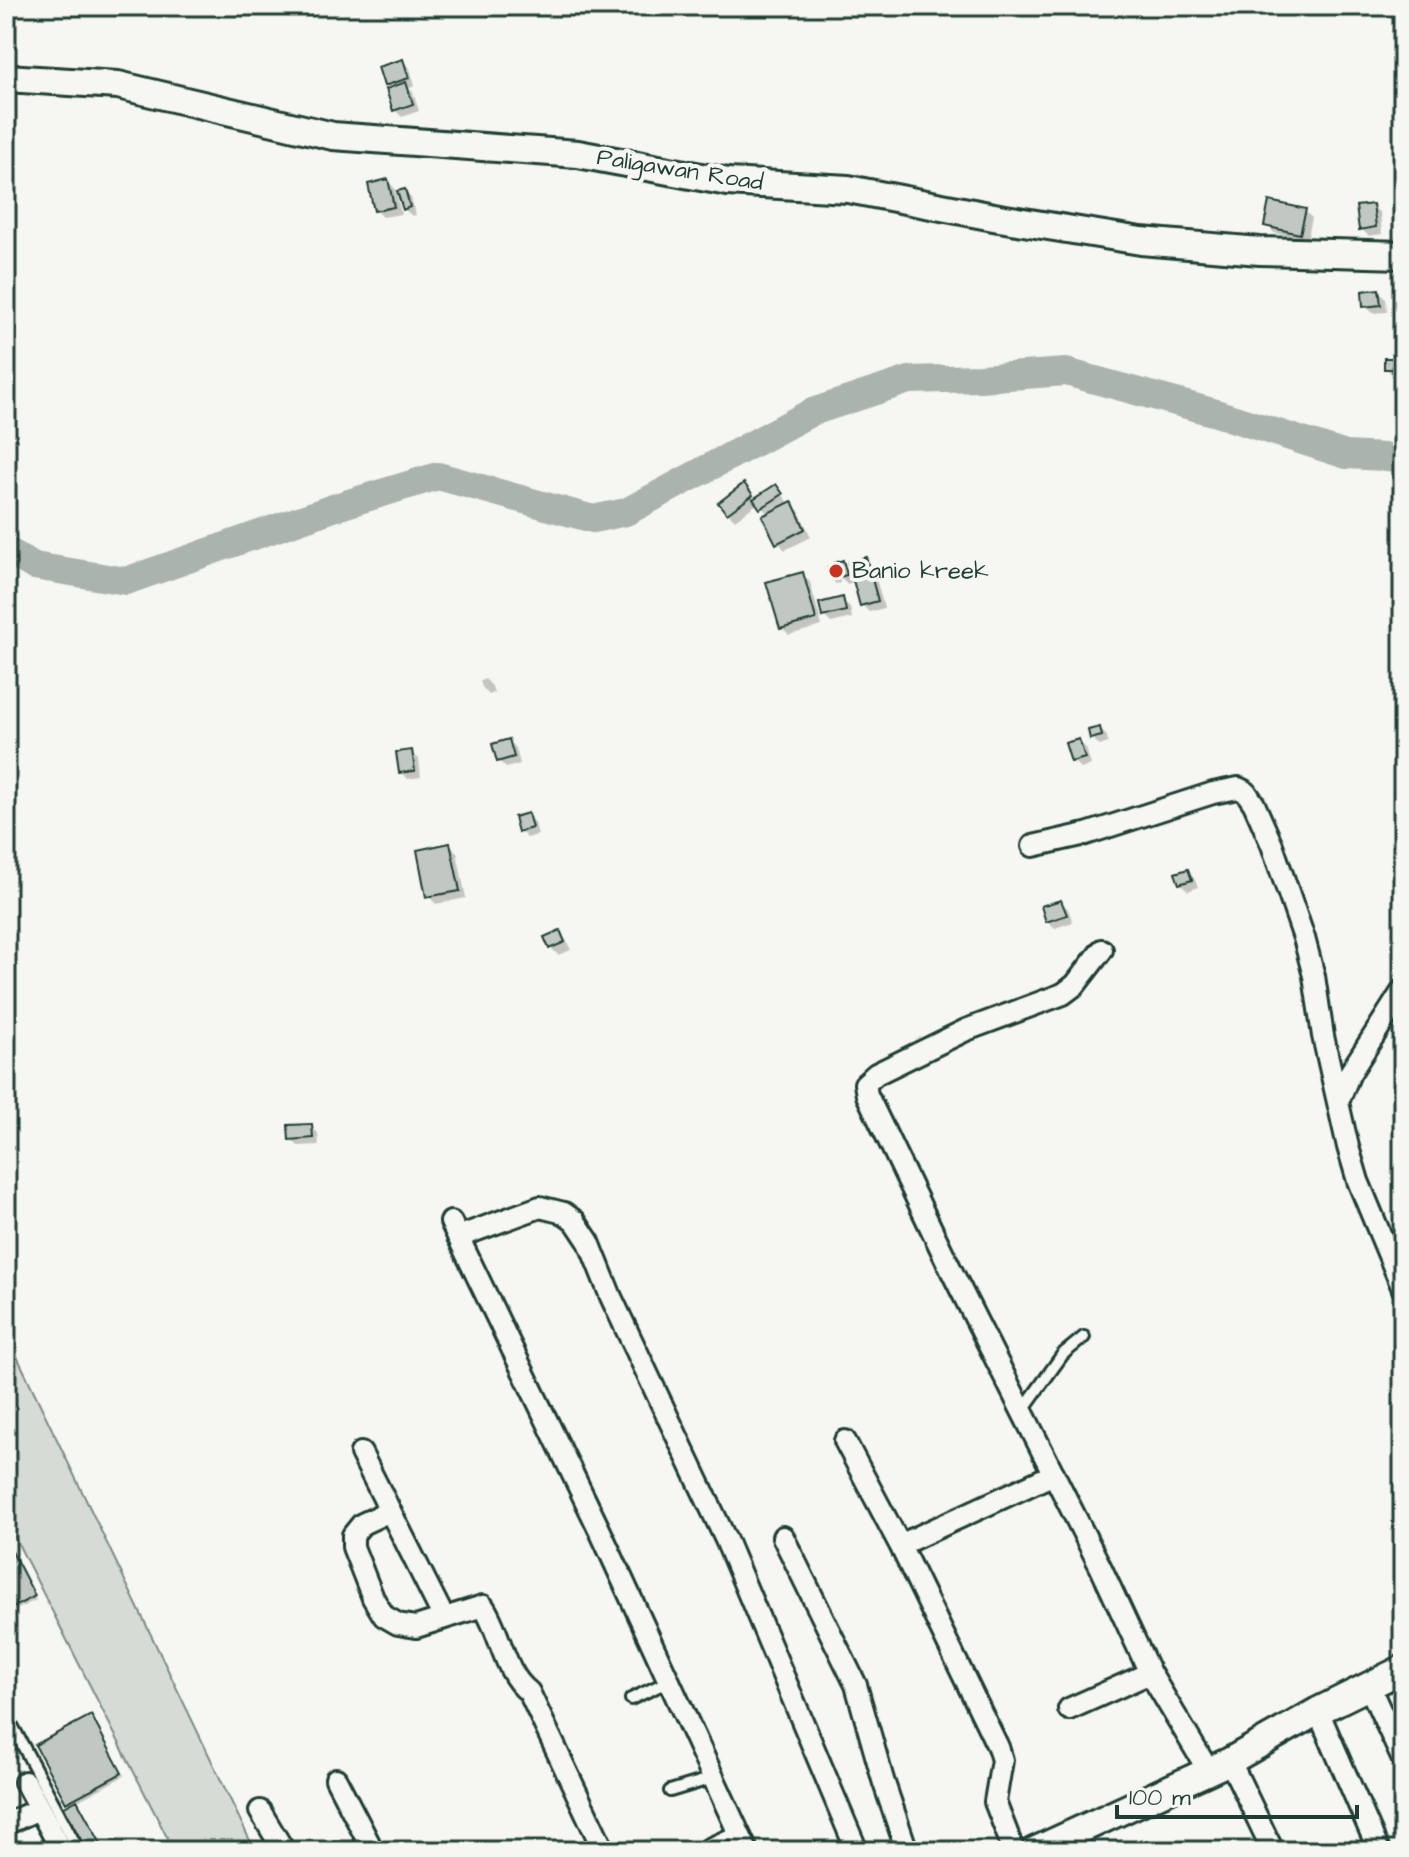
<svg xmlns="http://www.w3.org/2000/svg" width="1409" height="1857" viewBox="0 0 1409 1857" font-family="'Architects Daughter',sans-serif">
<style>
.green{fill:#d6dbd6;stroke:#7a8c85;stroke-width:2}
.shadow{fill:#0003}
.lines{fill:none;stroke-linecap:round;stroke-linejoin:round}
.river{stroke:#aab3ae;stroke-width:28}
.building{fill:#c1c8c3;stroke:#1f3d34;stroke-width:2}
.lane-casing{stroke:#1f3d34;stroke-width:16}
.street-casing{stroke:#1f3d34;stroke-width:26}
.secondary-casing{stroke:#1f3d34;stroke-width:32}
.lane{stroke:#f6f6f2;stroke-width:10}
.street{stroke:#f6f6f2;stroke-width:20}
.secondary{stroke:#f6f6f2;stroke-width:26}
.poi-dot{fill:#c8321e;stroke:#f6f6f2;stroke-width:3}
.labels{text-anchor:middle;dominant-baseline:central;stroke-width:8;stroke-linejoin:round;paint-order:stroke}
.street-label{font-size:24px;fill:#1f3d34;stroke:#f6f6f2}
.poi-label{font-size:24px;fill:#1f3d34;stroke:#f6f6f2;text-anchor:start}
</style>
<rect width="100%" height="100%" fill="#f6f6f2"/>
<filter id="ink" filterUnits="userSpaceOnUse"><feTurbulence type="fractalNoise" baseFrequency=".0125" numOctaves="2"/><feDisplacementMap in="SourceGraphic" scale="16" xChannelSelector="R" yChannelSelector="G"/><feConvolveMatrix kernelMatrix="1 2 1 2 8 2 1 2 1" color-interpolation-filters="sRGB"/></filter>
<g filter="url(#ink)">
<path class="green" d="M12,1346L255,1851H174L6,1520V1348Z"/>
<path class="shadow" d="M403,61L410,68L415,86L409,88L413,92L419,111L402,117L395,110L391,90L386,85L381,68Z
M388,181L395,189L401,214L383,217L376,210Z
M404,191L411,198L416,215L412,216L404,209Z
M1372,206L1380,213L1382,234L1369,236L1361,229Z
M1305,211L1312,218L1307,240L1274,233L1267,225Z
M1379,291L1386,299L1387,312L1373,313L1365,306Z
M1394,360L1401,367V376H1393L1386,368Z
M744,486L756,499L776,487L790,504L799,511L811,537L785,550L778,542L769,515L758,503L735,520L728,513Z
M866,559L873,567L884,608L869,612L862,605L856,581L847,584L838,575L840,583L836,584L829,577L826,567L830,566L839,574L842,563L854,575Z
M802,574L810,582L822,626L789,635L782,628Z
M842,600L850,607L852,618L831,623L824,616Z
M485,679L492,686L494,693L489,695L482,687L480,681Z
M1100,729L1107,736L1108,743L1100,746L1092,738Z
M509,741L516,748L520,764L506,768L499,761Z
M1078,741L1086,748L1091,765L1081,769L1073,761L1068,744Z
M411,752L419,759L421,777L408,779L401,772Z
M527,816L535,823L538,835L527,838L520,831Z
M449,845L457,852L466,898L436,904L428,896Z
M1187,871L1194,878L1198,887L1188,891L1180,883Z
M1061,902L1068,909L1073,922L1055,928L1047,921Z
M559,932L566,940L571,950L558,955L551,948Z
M311,1126L318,1133L319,1145L298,1146L291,1139Z
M6,1540L36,1600L6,1615Z
M94,1720L124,1776L76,1802L105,1851H87L71,1806L68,1802Z"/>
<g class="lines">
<path class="river" d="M6,550L34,566L126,581L336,507L438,476L593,519L626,512L812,412L909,380L980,378L1066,372L1216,413L1346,455L1403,458"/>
</g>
<path class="building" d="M403,59L409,78L384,86L378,67Z
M406,82L413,104L393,111L386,89Z
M388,179L394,207L374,211L368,184Z
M405,189L410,207L403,210L397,191Z
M1269,201L1306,209L1300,234L1264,226Z
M1373,204L1376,227L1359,230L1356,206Z
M1379,289L1381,305L1363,307L1362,291Z
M1384,358H1395V369H1384Z
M744,483L753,495L727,514L718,503Z
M776,484L783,494L760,509L753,499Z
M792,501L805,529L776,544L762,516Z
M866,557L878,601L860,606L848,562Z
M843,560L847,575L838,577L834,563Z
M803,572L816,619L780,629L766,582Z
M843,597L846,611L822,617L819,603Z
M1100,727L1102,736L1090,739L1088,730Z
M509,739L514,757L497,762L492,744Z
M1079,739L1085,758L1071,762L1065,743Z
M412,750L415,771L399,773L396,752Z
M528,813L532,828L518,832L514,817Z
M450,843L460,891L426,897L417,850Z
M1188,869L1192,880L1179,884L1175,873Z
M1061,900L1067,915L1046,922L1041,906Z
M560,930L565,942L549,949L544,937Z
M312,1124L313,1138L289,1140L288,1125Z
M6,1540L35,1596L6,1611Z
M91,1715L122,1773L66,1803L35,1745Z
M77,1800L105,1851H84L61,1809Z"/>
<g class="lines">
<g class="lane-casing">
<path id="lane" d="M1022,1411L1063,1354L1084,1337
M631,1699L669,1681
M6,1714L79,1851
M670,1791L713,1778
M706,1845L737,1831"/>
</g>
<g class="street-casing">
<path id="street" d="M1033,846L1086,834L1213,793L1238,788L1246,792L1254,804L1272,845L1304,938L1314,976L1323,1036L1348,1147L1358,1181L1403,1289
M1102,950L1075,985L1063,994L966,1030L876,1074L865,1084L867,1095L953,1274L1101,1568L1150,1673L1208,1770
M1338,1102L1350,1073L1403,990
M451,1222L601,1533L747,1851
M458,1237L540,1207L564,1213L575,1221L589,1242L611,1297L726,1540L857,1851
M845,1441L900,1545L998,1747L1002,1760L995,1802L1014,1851
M361,1453L444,1618
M390,1511L362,1524L353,1535V1547L373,1598L384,1616L398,1624L416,1627L483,1606C501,1632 503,1672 529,1692L604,1851
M783,1537L856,1685L883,1780L907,1851
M900,1545L1054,1474
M1369,1686L1403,1760
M1069,1709L1150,1673
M1318,1711L1379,1851
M1230,1761L1273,1851
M336,1779L373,1851
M25,1782L62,1851
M260,1811L284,1851
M6,1824L39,1809"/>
</g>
<g class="secondary-casing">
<path id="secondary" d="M6,78L118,85L333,136L578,154L728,182L848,189L999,218L1141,241L1260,251L1403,255
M1034,1851L1230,1761L1318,1711L1403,1669"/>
</g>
<use href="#lane" class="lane"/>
<use href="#street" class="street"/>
<use href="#secondary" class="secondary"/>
</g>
</g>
<circle class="poi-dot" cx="836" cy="571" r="8"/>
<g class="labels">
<g class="street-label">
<text transform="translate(680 170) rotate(9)">Paligawan Road</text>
</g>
<g class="poi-label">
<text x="852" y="571">Banio kreek</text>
</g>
</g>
<rect width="1409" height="1857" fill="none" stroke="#f6f6f2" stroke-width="32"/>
<rect x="16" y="16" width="1377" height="1825" fill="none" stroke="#1f3d34" stroke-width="3" filter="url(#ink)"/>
<path d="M1117 1805v12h240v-12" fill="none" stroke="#1f3d34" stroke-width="4"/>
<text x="1129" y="1805" font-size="24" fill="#1f3d34" stroke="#f6f6f2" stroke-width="6" paint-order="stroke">100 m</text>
</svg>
